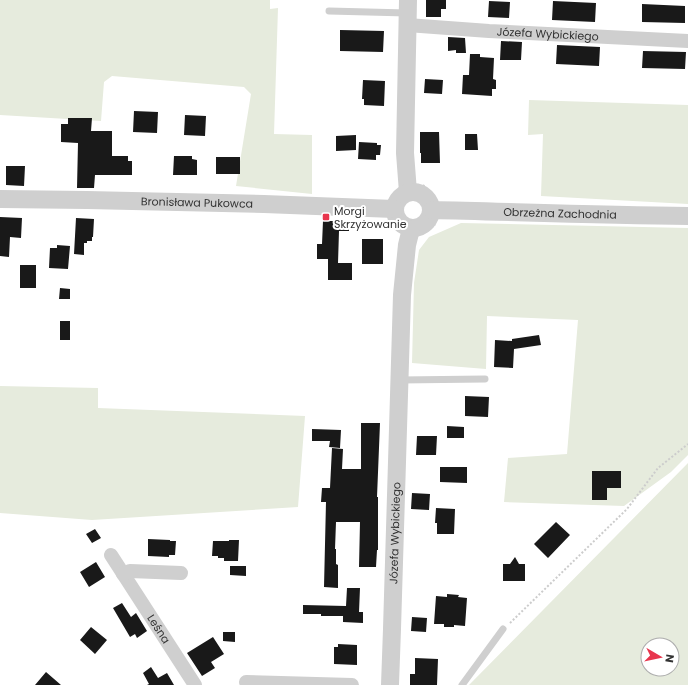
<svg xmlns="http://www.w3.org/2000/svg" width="688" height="685" viewBox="0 0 688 685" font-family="Poppins,sans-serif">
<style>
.green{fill:#e6ebdd;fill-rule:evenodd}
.building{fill:#191919}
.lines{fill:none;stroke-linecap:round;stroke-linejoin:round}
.path{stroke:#ccc;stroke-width:2;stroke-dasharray:2 2;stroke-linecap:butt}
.service{stroke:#cfcfcf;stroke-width:7}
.minor{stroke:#cfcfcf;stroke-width:14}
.tertiary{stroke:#cfcfcf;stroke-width:18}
.poi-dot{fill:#e8354d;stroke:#fff;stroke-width:1.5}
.labels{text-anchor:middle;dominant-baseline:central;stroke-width:4;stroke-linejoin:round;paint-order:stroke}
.street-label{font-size:11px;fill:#323232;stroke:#fff}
.poi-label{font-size:11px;fill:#323232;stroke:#fff;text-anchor:start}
</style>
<rect width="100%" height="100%" fill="#fff"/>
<path class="green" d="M0,0H270V9L278,8L274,134L312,135V194L236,186L251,94L244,87L112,76L104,82L101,121L0,115Z
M529,100L688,105V204L541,196L543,134L528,135Z
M461,223L688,228V455L671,472L624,506L504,502L508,458L567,454L578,320L487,316L486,369L412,363L414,283L419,250L429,237Z
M0,386L98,388V408L305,416L298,507L92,520L0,513Z
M688,463V685H469ZM648,645H672V669H648Z"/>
<path class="building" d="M426,0H446V9H441V17H426Z
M489,1L510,2L509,18L488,17Z
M553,1L596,3L595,22L552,20Z
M642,4L685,6V23L642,22Z
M340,30L384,31L383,52L340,51Z
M448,37L465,38L466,53H456V50L448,51Z
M501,41L522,42L521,60H500Z
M557,45L600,47L599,66L556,64Z
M643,51L686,52L685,69L642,68Z
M470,54H480V57L494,58L493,79L496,80V89H492V96L462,94L463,75H469Z
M425,79L443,80L442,94L424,93Z
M363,80L385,81L384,106L364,105V99H362Z
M134,111L158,112L157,133L133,132Z
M185,115L206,116L205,136L184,135Z
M68,118H92L91,131H112V156H128V161H132V175H95L94,188H77L78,143L61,142V124H68Z
M420,132H439L440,163H421V153H420Z
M465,134H477L478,150H465Z
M356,135V150L336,151V136Z
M359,142L377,143V145H381L380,155H376V160L358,159Z
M174,156H192V159L197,160V175H173Z
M216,157H240V174H216Z
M6,166H25L24,186L6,185Z
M0,217L22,218L21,238L10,237L9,257L0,256Z
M76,218L94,219L93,237H92V241H87V243H84V255L74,254Z
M323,221H349V231H339L338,263H352V280H328V259H317V244H322Z
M362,239H383V264H362Z
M57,245L70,246L68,269L49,268L50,248H57Z
M20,265H36V288H20Z
M60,288L70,289V299H59Z
M60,321H70V340H60Z
M539,335L541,345L514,349L513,368L494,367L495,340L512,341V339Z
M465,396L489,397L488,417L465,416Z
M361,423H380L377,497H378V550H377L376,567H359L360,522H336L335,549H336V564L338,565V588L324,587L326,502H321L322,488H330L332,448L343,449L342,469H361Z
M447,426L464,427V438H447Z
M312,429L341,430L340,448L329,447L330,441H312Z
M417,436H437L436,455H416Z
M440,467H467V483L440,482Z
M592,471H621V488H607V500H592Z
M412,493L430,494L429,510L411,509Z
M436,508L455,509L454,534H437V523H435Z
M556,522L570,535L548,558L534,544Z
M95,529L101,538L92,543L86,534Z
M148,539L170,540V541H176L175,555H169V557L148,556Z
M229,540H239L238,561H224V558H218V556H212L213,541H229Z
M515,557L519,564H525V581H503V564H510Z
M96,562L105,577L89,587L80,572Z
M230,566H246V576L230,575Z
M347,588H360L359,612H363V623L343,622V616H321V614H303V605L346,606Z
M447,594L459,595L458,597L467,598L465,626L454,625V627H444V624H434L436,596L447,597Z
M122,603L131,617L136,613L147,631L137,638L135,634L130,637L113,608Z
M412,617L427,618L426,632L411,631Z
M91,627L107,640L95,654L80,640Z
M223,632H235V642L223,641Z
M213,637L224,654L211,662L215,668L202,676L187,653Z
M338,644L357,645V665L334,664V647H338Z
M415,658L438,659L437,685H410V674H415Z
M151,667L158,678L167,673L174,685H147L149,684L143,673Z
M46,672L61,685H35Z"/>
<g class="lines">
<path class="path" d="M423,185L432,195
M425,232L435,225
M510,623L627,509L658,468L688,444"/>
<path class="service" d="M329,11L407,13
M400,380L485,379
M462,685L503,629"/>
<g class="minor">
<path id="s1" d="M407,25L489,31L688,41"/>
<path id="s2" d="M111,555L195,685"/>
<path d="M123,574L130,571L181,573"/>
<path d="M246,682L352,685"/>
</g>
<g class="tertiary">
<path d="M408,0L405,153L408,192"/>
<circle cx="413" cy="210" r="18"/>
<path id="s3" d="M0,199L87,200L264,204L394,209"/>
<path id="s4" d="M432,210C517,212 603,215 688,216"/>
<path id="s5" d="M390,685L392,629L402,295L407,245L411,229"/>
</g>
</g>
<rect class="poi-dot" x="322" y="213" width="8" height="8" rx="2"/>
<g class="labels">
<g class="street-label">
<text stroke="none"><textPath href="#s1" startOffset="141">Józefa Wybickiego</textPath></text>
<text stroke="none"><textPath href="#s3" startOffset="197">Bronisława Pukowca</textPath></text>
<text stroke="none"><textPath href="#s4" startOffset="128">Obrzeżna Zachodnia</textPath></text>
<text stroke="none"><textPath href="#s5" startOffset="152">Józefa Wybickiego</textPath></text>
<text stroke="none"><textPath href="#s2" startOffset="88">Leśna</textPath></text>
</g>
<g class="poi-label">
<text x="334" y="211">Morgi<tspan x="334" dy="13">Skrzyżowanie</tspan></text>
</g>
</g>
<g transform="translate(660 657) rotate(99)"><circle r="19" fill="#ffffff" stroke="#adadad"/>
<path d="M0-3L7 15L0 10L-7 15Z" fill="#e8354d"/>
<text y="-6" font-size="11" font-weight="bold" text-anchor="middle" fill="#323232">N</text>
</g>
</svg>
